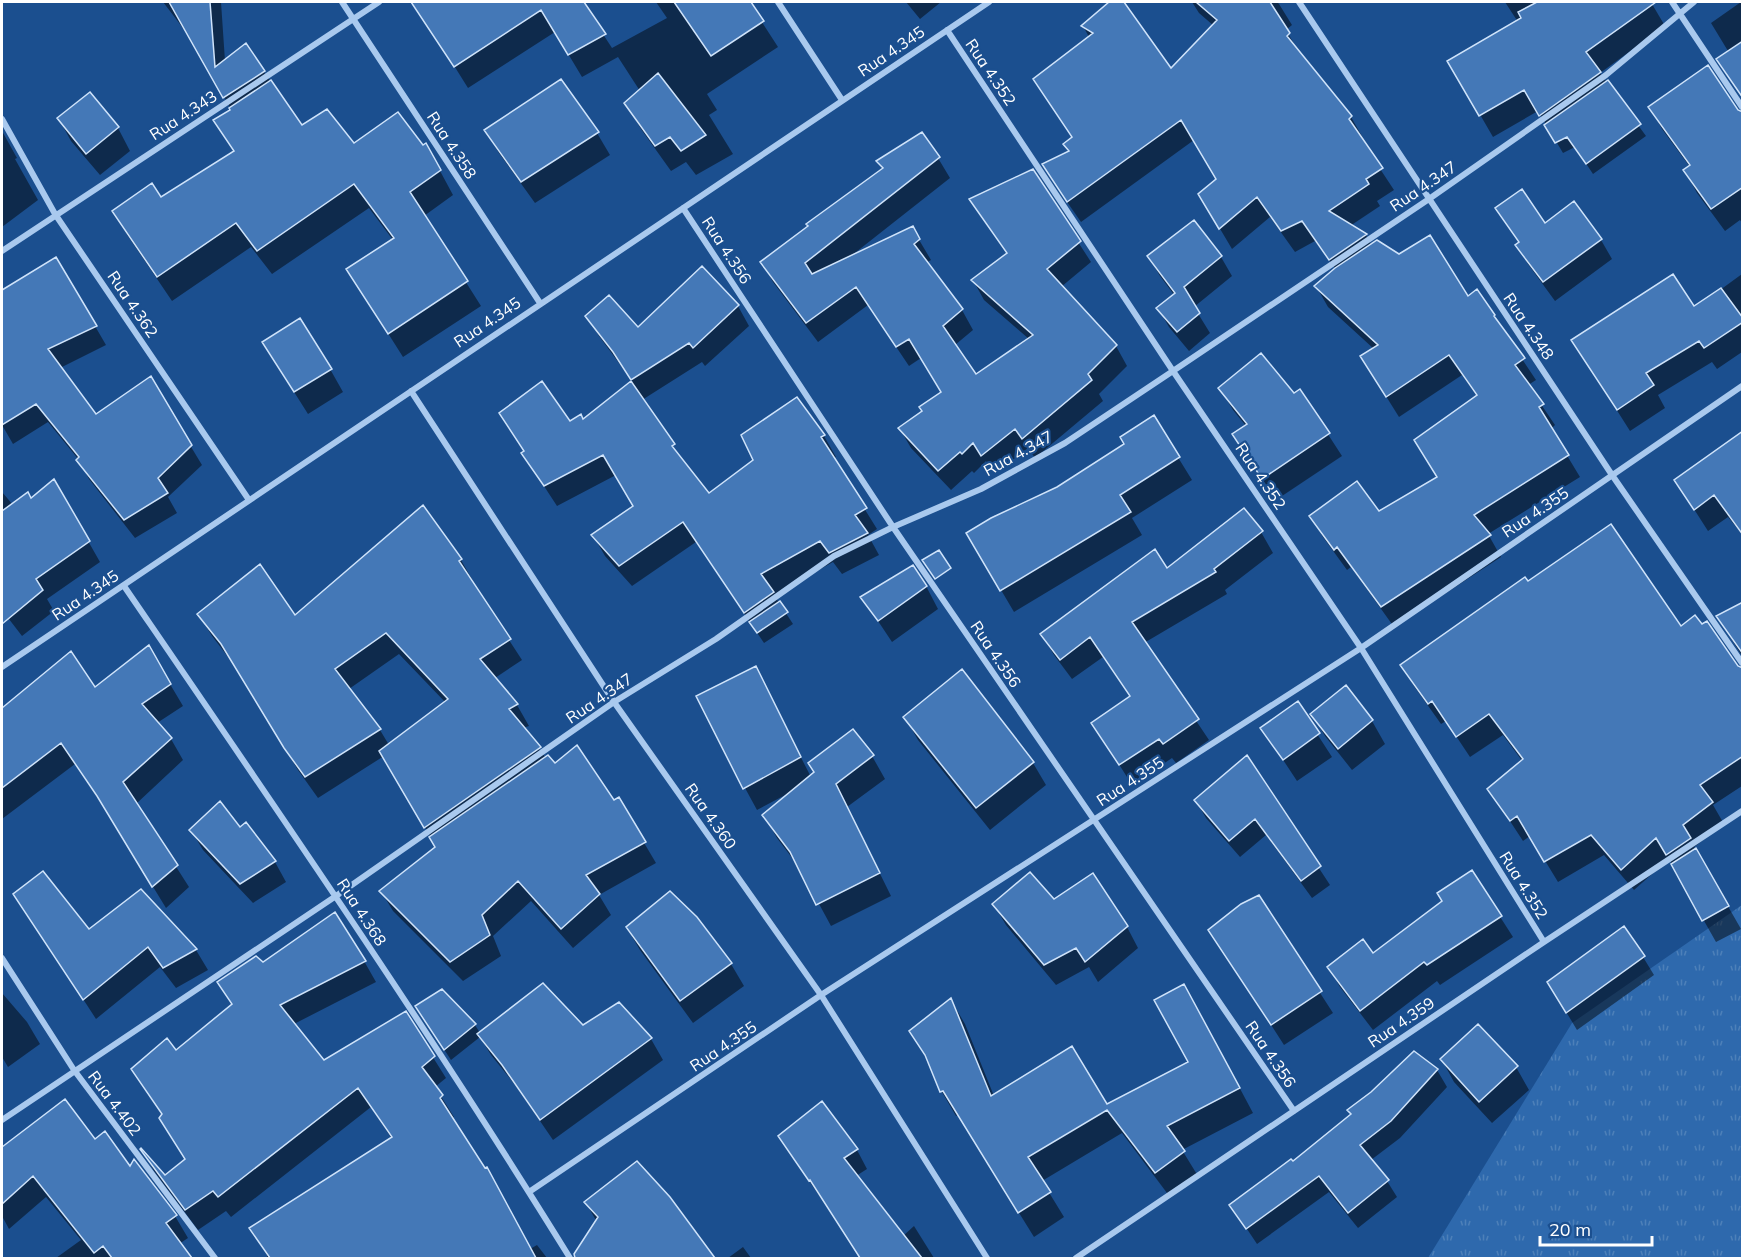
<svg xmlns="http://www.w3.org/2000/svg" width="1744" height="1260" viewBox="0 0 1744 1260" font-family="Mulish,sans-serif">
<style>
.grass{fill:url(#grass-tufts)}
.shadow{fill:#0007;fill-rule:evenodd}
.building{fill:#4478b7;stroke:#cfe3fa;stroke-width:1.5}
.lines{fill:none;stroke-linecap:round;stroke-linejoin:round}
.street{stroke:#a9c9ee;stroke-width:6}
.labels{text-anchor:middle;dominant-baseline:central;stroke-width:4.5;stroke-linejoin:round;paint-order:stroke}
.street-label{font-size:16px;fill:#fff;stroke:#1b4f8f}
</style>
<defs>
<pattern id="grass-tufts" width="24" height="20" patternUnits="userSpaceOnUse" patternTransform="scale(1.5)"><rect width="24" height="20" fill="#2e69ad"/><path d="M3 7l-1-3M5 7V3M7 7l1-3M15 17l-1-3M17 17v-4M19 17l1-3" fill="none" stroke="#4d80b9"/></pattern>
</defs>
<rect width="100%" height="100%" fill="#1b4f8f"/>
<path class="grass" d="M1742,905V1258H1428L1572,1023Z"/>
<path class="shadow" d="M163,2H221L225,61L264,72L302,127L354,145L439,169L453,195L424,216L481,306L403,357L348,270L393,240L369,208L272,274L251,247L172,301L128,236L114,212L161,199L235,153L215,120L232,111L193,41Z
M421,2H582L612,48L667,18L656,2H749L778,47L707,94L717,110L709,115L733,154L696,175L686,162L671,171L641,129L626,103L640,91L618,57L582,77L555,32L468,88L416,5Z
M906,2H941L920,19Z
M1112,2H1122L1171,70L1214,26L1199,13L1192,2H1277L1279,4L1292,25L1286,30L1301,56L1351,117L1363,138L1361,140L1394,190L1377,201L1380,206L1350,226L1366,235L1372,246L1467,298L1477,291L1536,380L1528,385L1555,425L1551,429L1580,477L1488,534L1501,557L1394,627L1351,567L1347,570L1323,537L1311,516L1378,513L1439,478L1477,396L1462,375L1399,417L1374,377V349L1328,307L1316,286L1337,271L1315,241L1295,252L1270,217L1232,249L1200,195L1218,179L1194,140L1081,222L1056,186L1070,153L1073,138L1035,79L1089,37L1083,26Z
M1505,2H1657L1652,4L1665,26L1600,73L1646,136L1593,174L1575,147L1563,153L1538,111L1493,137L1449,61L1518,22Z
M1741,2H1742V72L1728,51L1711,23Z
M560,81L597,133L610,155L535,203L499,153L486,131Z
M89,94L118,128L130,151L100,175L71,141L59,119Z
M1650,107L1742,133V223L1740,220L1725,231L1697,193L1685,171L1690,167L1662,129Z
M2,131L17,158L15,159L38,200L2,227Z
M938,158L950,178L851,256L912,228L931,260L926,263L962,310L973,330L955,345L976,376L1029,339L984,300L973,280L1008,254L971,200L1032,171L1091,262L1061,287L1116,346L1127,366L1099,394L1103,401L1035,458L1028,448L994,474L986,461L974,473L972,471L951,490L911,448L900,429L923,412L943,393L921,358L909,366L868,305L818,342L773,282L762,262L883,170L878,161Z
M1574,203L1601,240L1612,259L1555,301L1528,264L1517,245L1519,243L1497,208L1545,225Z
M1194,222L1221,257L1232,276L1194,307L1210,333L1189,351L1169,327L1158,308L1175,296L1160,276L1149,257Z
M56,259L106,345L60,368L95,416L150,379L202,465L168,497L177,513L135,538L89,479L79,460L48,422L13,444L2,425V348L38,326Z
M1742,274V352L1717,369L1712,362L1658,395L1665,408L1630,431L1573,341L1694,309Z
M738,306L749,326L705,366L702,362L642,400L684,464L709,495L824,436L836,457L833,458L877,529L868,535L879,555L842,574L833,562L774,595L793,624L764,643L696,542L632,586L605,556L593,535L635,507L616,475L557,506L523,454L570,423L583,421L633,382L599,336L587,316L638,329Z
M277,365L330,369L343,392L308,414Z
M1220,388L1293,395L1300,391L1342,456L1276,500L1234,435L1246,426L1233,410Z
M1153,417L1192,480L1132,518L1142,535L1014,612L968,534L1058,488L1126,445Z
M1742,433V534L1728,517L1708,531L1676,481Z
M54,481L100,562L47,599L54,611L22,636L2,610V492L13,505L31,500Z
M1261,532L1273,553L1225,590L1227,594L1144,643L1209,740L1176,763L1172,758L1132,785L1093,723L1131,698L1103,657L1072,679L1054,655L1042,635L1166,570Z
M461,560L473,581L471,582L522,660L495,678L517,705L529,726L523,728L546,758L554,765L614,802L618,799L656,863L599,895L611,915L573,948L531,901L493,936L501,956L463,981L393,911L381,891L437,848L384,756L318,798L298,770L235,666L212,636L199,615L295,617ZM399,654L446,703L389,745L380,730L349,689Z
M1528,583L1681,628L1740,670L1742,669V786L1713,805L1724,824L1694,847L1741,929L1716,942L1669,859L1634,890L1604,855L1558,882L1530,836L1523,841L1489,789L1523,762L1503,735L1470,757L1446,721L1441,724L1414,686L1402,665Z
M926,586L938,609L892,642L862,597Z
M1742,603V656L1718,617Z
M148,647L183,706L157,723L171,739L183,760L136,804L189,887L166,908L111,818L75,764L2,819V709L70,654L94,689Z
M755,668L811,777L872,756L885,779L847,807L891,896L831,926L799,867L777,838L764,815L789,793L757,810L745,788Z
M962,671L1033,763L1046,785L990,830L918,740L905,717Z
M1345,688L1372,721L1385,744L1352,770L1325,736L1312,714Z
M1297,703L1332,757L1297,781L1262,728Z
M1247,758L1330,885L1312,898L1266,835L1240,857L1206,818L1196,801Z
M246,824L275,862L286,882L253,903L203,850L191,830L240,829Z
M1472,873L1513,937L1440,985L1437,981L1373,1030L1340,987L1329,967L1373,955L1443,902Z
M141,891L196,950L208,970L176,988L160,967L96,1019L15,894L89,931Z
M1258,897L1333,1013L1284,1045L1210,930Z
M1054,901L1127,927L1138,948L1098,982L1089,967L1056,985L1006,925L994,905Z
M696,918L731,964L744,986L693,1023L640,950L627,928Z
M1643,957L1654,975L1577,1030L1559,1000Z
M364,961L376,982L294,1024L324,1062L405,1013L446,1078L435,1087L454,1117L451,1119L530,1249L537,1245L547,1258H267V1255L251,1228L392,1139L371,1107L231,1217L226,1211L198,1230L154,1171L145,1154L165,1177L186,1160L163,1116L133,1069L175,1052L233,1005L263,964Z
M441,991L475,1025L480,1033L583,1027L618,1004L651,1039L663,1060L553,1140L516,1086L491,1055L480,1037L451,1060L423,1017Z
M2,993L27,1022L40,1044L8,1067L2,1057Z
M951,1000L965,1024L994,1096L1106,1106L1190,1063L1198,1010L1253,1113L1182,1150L1198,1176L1170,1197L1122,1133L1042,1181L1064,1217L1034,1237L958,1115L956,1116L942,1092L930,1063L911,1032Z
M1414,1052L1437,1070L1447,1087L1400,1138L1371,1160L1387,1181L1397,1197L1358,1228L1329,1192L1257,1244L1231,1205L1292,1164L1352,1115L1372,1093Z
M1442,1060L1516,1067L1529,1090L1492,1123L1454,1082Z
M65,1101L95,1141L130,1168L134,1162L175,1216L188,1238L179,1244L190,1258H56L81,1240L46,1197L9,1229L2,1216V1149Z
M821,1103L857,1150L867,1169L856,1176L903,1236L914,1226L934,1258H861L822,1198H821L791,1155L780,1137Z
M586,1203L707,1250L712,1258H576L575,1254L597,1222Z
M743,1247L751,1258H728Z"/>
<path class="building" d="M169,2H210L215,67L246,43L265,71L223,98Z
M411,2H584L606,34L568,55L541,10L454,67Z
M674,2H751L764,21L711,56Z
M1109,2H1124L1171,68L1217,20L1196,2H1270L1290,33L1287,36L1352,116L1349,119L1383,168L1366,179L1369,184L1329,211L1367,234L1329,260L1302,221L1281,231L1257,197L1219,229L1198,194L1216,179L1181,120L1067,202L1042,164L1069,151L1063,144L1072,137L1033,79L1093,33L1081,26Z
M1537,2H1656L1586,52L1601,72L1539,116L1524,90L1479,116L1447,61L1521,18L1518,12Z
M1743,41V98L1716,59Z
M1708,65L1738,110L1743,112V187L1711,209L1683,170L1690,165L1648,107Z
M658,73L706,135L681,151L670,137L655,146L624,103Z
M561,79L599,132L521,182L484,130Z
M271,80L302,125L327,109L354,143L398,112L423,145L426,143L441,170L410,192L468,281L388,334L346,269L394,238L354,184L257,251L236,223L157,277L112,211L152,183L161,197L234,151L213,120L230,110L229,108Z
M1608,80L1641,124L1586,164L1567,137L1555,143L1544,125Z
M90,92L119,127L86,154L57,118Z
M922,132L940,157L805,263L812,274L913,226L920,239L914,244L963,309L943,326L976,374L1033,335L971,280L1007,253L969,199L1033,169L1081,241L1047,269L1117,345L1088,374L1092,380L1022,439L1015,429L981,456L973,443L962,454L960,452L938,471L898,428L922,411L919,407L941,392L909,339L896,347L856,287L806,323L760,262L808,226L806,224L883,168L876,161Z
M1522,189L1545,223L1574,201L1602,239L1543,282L1515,245L1519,242L1495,208Z
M1194,220L1222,256L1184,287L1200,313L1177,332L1156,308L1175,293L1147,256Z
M1430,235L1468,296L1477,289L1495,315L1494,316L1525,358L1515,365L1544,404L1539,407L1569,455L1474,515L1491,535L1381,607L1337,547L1334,550L1309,516L1357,481L1379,511L1437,477L1414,440L1477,395L1449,355L1386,397L1360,356L1378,345L1314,286L1335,268L1377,240L1399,254Z
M56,257L97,326L48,349L96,414L151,376L192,445L158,478L168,493L124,520L76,460L79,457L36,404L2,425V290Z
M702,266L739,305L693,348L689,343L631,380L613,352L585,316L609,295L638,327Z
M1673,274L1694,306L1721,288L1743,318V322L1704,348L1699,341L1646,373L1654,385L1617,410L1571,340Z
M300,318L332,369L294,392L262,342Z
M1261,353L1294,393L1300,389L1330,433L1262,479L1232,434L1247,424L1218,388Z
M542,381L570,421L581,414L583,419L631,381L675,444L672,446L709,493L753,460L741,435L797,397L825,435L821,437L867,508L855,515L868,533L829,553L820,541L761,574L774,592L744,613L683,522L619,566L591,535L633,506L603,455L544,486L521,453L524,451L499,413Z
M1154,415L1180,457L1120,495L1131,512L1000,591L966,533L991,518L1057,487L1124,444L1120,437Z
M1743,431V535L1714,495L1694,510L1674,480Z
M54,479L90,541L36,579L43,590L2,624V511L28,492L31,498Z
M423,505L462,559L459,561L511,639L480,659L518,704L509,709L541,747L424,828L379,751L448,699L386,633L335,669L381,729L305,777L284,748L221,644L197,614L260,564L295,615Z
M1244,508L1263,531L1214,569L1216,572L1132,622L1199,719L1163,744L1159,739L1119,765L1091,723L1130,696L1090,637L1060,660L1040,634L1155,549L1167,568Z
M1611,524L1681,626L1695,615L1702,624L1707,621L1738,666L1743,668V756L1700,785L1713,802L1683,825L1691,838L1666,855L1656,838L1621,870L1591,835L1544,862L1517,816L1510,821L1487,789L1523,759L1489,714L1456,737L1432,701L1428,704L1400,665L1525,577L1528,581Z
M939,550L951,568L935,579L922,560Z
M913,565L927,586L878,621L860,597Z
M780,601L788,612L757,633L749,622Z
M1743,602V654L1716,616Z
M149,645L171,684L142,704L172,738L123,782L178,865L152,887L97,796L61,743L2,788V708L71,651L95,687Z
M756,666L801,757L743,789L696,696Z
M962,669L1034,762L976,808L903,717Z
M1346,685L1373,720L1338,749L1310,714Z
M1298,701L1320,733L1283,760L1260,728Z
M853,729L874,755L836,784L880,873L816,905L790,852L762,815L814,772L808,763Z
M577,745L614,800L619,797L646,842L586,875L600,894L561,929L518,881L482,915L490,935L450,962L379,891L435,847L429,837L548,755L555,763Z
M1247,755L1321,866L1301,881L1255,819L1229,841L1194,800Z
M220,801L240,827L246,822L276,861L240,884L189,830Z
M1696,848L1729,906L1702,921L1671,864Z
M1472,870L1502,916L1427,965L1424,962L1360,1011L1327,967L1363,939L1373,953L1442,901L1437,893Z
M43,871L89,929L141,889L197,949L163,968L148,947L83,1000L13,894Z
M1030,872L1054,899L1093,873L1128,926L1085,962L1076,948L1044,965L992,904Z
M670,891L697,917L732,963L680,1001L626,927Z
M1259,895L1322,991L1271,1025L1208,930L1241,904Z
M335,912L366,961L280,1005L324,1060L406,1011L435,1056L422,1067L443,1095L440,1098L485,1168L487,1167L536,1258H270L249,1228L392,1137L358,1088L218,1197L213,1191L185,1210L140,1149L141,1148L165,1175L185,1159L159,1118L162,1114L131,1069L167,1038L176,1050L232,1004L217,982L256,956L263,962Z
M1624,926L1645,956L1566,1013L1547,982Z
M543,983L583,1025L619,1002L652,1038L540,1120L502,1065L477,1034Z
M1184,984L1240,1088L1167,1126L1185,1151L1155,1173L1107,1110L1028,1157L1051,1192L1018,1213L943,1091L940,1092L925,1055L909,1031L951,998L991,1096L1072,1046L1107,1104L1188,1062L1154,1000Z
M442,989L476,1024L444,1050L415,1006Z
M1478,1024L1518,1066L1479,1102L1440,1059Z
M1414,1051L1438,1069L1391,1121L1360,1145L1389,1180L1348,1213L1319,1176L1246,1229L1229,1205L1291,1159L1293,1161L1351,1114L1347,1110L1371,1092Z
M65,1099L95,1139L105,1131L130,1166L134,1159L177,1215L166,1223L192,1258H112L103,1246L94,1253L33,1176L2,1204V1147Z
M822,1101L858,1149L844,1158L922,1258H860L810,1180L809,1181L778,1136Z
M637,1161L670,1197L715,1258H575L574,1254L598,1217L584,1202Z"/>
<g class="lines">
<path class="street" d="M342,2L540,303
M778,2L842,100
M1299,2L1612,475L1742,663
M1672,2L1742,107
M947,30L1173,371L1361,648L1544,942
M2,119L55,214L249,500
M683,208L893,527L1294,1111
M2,251L379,2
M411,391L614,702L821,995L987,1258
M124,586C276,808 429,1030 570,1258
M2,667L989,2
M2,958L74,1070L215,1258
M2,1120L336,896L614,702L716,639L834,556L893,527L981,489L1065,443L1173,371L1429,199L1606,75L1694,2
M529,1192L821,995L1361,648L1742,386
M1076,1258L1544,942L1742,811"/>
</g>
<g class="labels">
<g class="street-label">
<text transform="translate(891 51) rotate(-34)">Rua 4.345</text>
<text transform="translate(991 72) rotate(56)">Rua 4.352</text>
<text transform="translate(183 115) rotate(-33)">Rua 4.343</text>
<text transform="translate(452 145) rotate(57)">Rua 4.358</text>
<text transform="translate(1423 186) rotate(-34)">Rua 4.347</text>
<text transform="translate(727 250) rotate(57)">Rua 4.356</text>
<text transform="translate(133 304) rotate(56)">Rua 4.362</text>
<text transform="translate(487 322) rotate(-34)">Rua 4.345</text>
<text transform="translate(1529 326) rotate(56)">Rua 4.348</text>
<text transform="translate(1018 453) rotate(-29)">Rua 4.347</text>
<text transform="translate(1261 476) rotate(56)">Rua 4.352</text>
<text transform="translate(1535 512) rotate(-34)">Rua 4.355</text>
<text transform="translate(85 595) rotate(-34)">Rua 4.345</text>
<text transform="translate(996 654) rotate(56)">Rua 4.356</text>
<text transform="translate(599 698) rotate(-34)">Rua 4.347</text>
<text transform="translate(1130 781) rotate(-33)">Rua 4.355</text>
<text transform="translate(711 816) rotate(55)">Rua 4.360</text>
<text transform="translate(1524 885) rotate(58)">Rua 4.352</text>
<text transform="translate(362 912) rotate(57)">Rua 4.368</text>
<text transform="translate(1401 1022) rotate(-34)">Rua 4.359</text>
<text transform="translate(723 1046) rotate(-34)">Rua 4.355</text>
<text transform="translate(1271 1054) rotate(56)">Rua 4.356</text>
<text transform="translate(115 1103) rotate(53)">Rua 4.402</text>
</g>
</g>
<rect width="1744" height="1260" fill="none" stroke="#ffffff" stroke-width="6"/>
<path d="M1540 1236v9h112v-9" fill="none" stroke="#ffffff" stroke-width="3"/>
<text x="1549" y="1236" font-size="18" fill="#ffffff" stroke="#1b4f8f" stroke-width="4.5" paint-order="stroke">20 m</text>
</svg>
